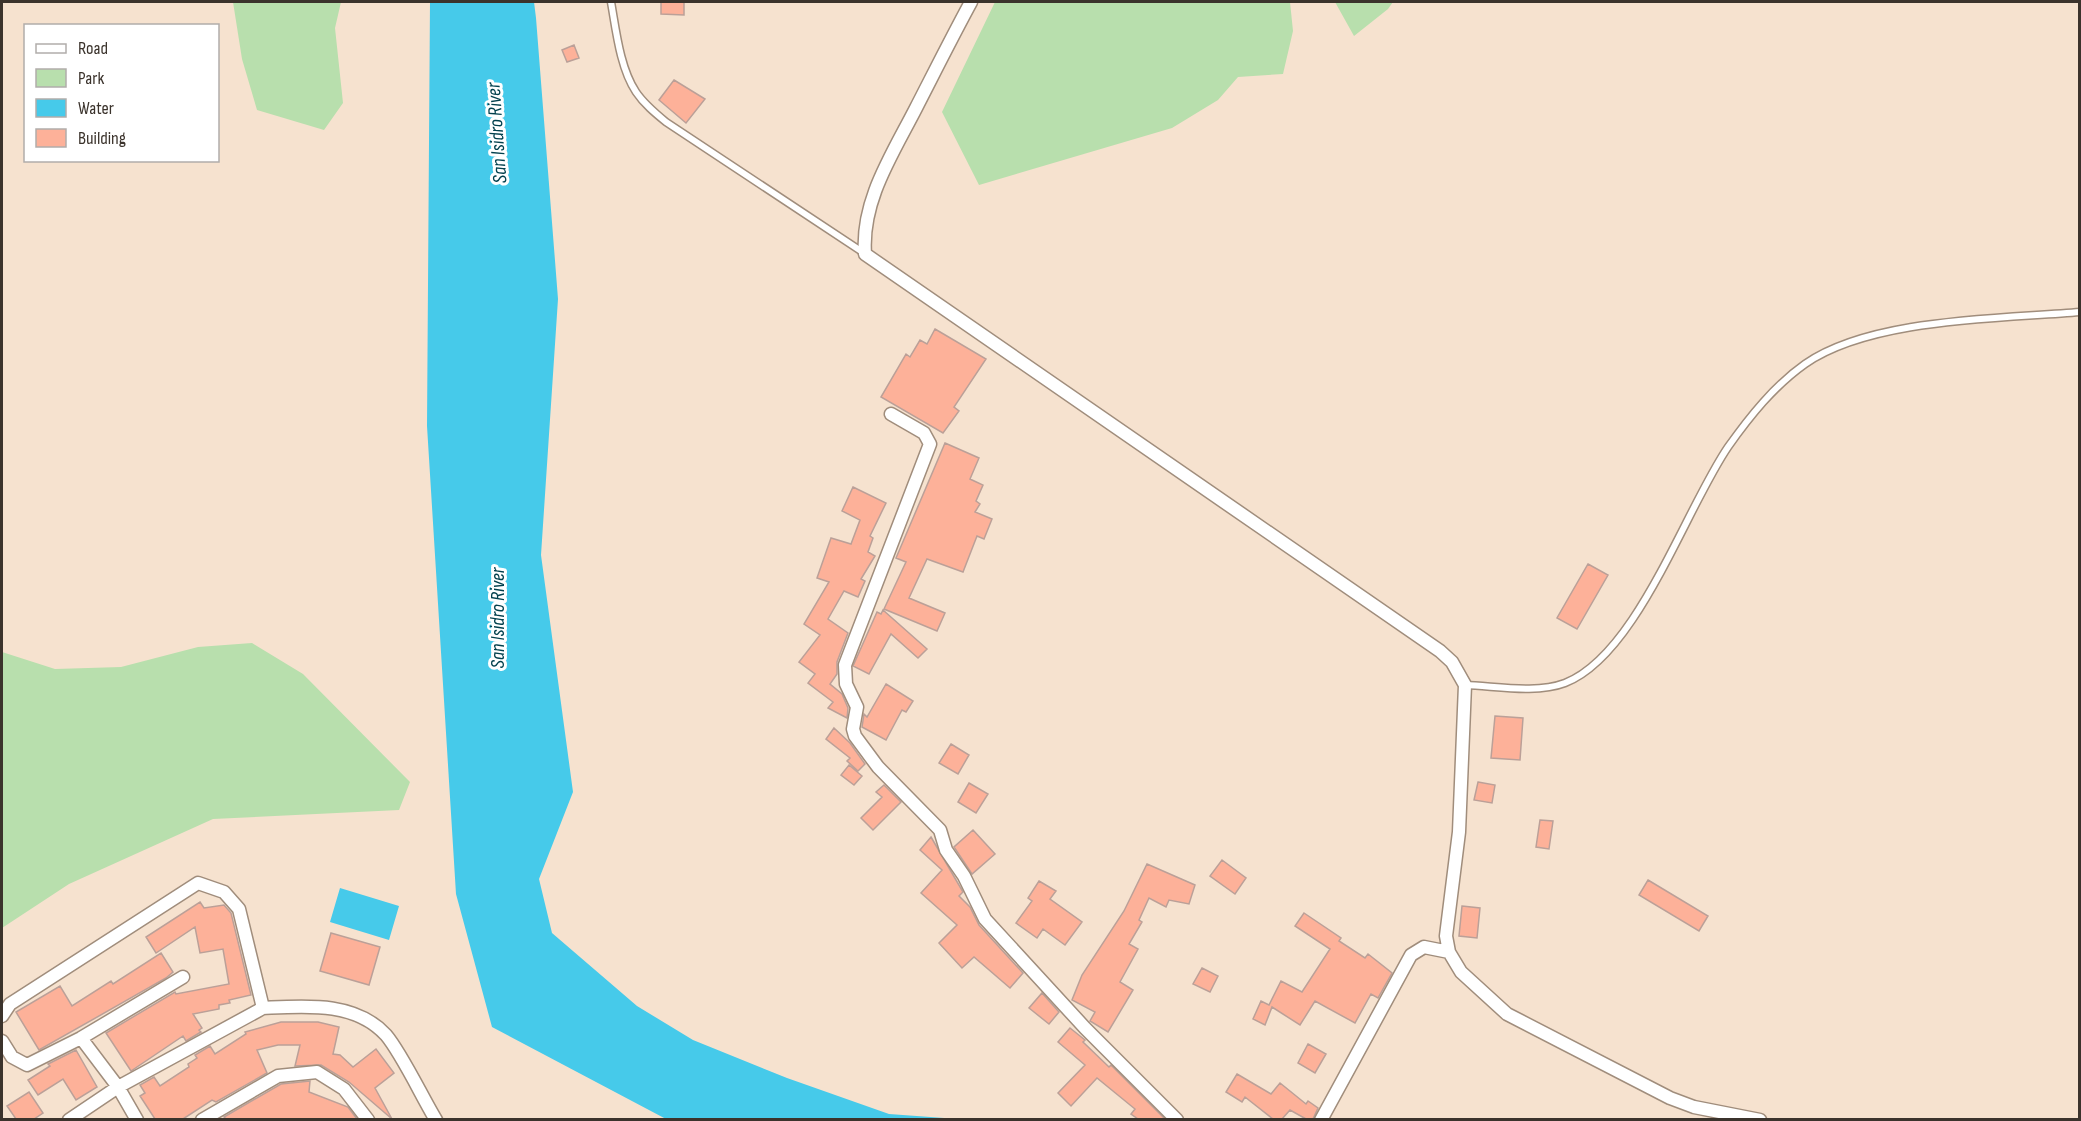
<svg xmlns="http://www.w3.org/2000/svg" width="2081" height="1121" viewBox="0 0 2081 1121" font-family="'Sofia Sans Condensed',sans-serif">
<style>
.green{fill:#b8dfad}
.water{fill:#46caea}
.building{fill:#fdb199;stroke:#bba098;stroke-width:1.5}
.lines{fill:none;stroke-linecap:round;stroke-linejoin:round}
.service-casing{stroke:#a08d7c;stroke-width:9}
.minor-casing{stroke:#a08d7c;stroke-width:15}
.service{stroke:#fff;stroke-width:6}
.minor{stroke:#fff;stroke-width:12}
.labels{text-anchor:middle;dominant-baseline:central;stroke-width:6;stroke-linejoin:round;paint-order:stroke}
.water-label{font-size:20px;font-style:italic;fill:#02404d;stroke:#fff}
</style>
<rect width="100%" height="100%" fill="#f6e2cf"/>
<path class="green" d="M233,2H341L335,28L343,103L324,130L257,110L242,59Z
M995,2H1290L1293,31L1283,74L1238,77L1218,100L1172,128L979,185L942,112Z
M1335,2H1393L1388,9L1354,36Z
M252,643L303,674L410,782L399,810L213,819L69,884L2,928V652L55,669L121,667L198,647Z"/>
<path class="water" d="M430,2H534L536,18L558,299L541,555L573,792L539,879L552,933L637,1006L693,1040L787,1078L889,1114L958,1119H666L492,1027L456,894L427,426Z
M340,888L399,906L389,940L330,922Z"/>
<path class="building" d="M661,2H684V15L661,14Z
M574,45L579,58L567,62L562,50Z
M674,80L705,99L686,123L659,100Z
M935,329L986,359L954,407L959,411L943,433L881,397L906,354L910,357L920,340L927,344Z
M945,443L979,458L970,479L983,485L976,501L980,504L975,512L992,519L984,539L977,536L963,572L927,559L909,598L945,613L937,631L884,609L906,562L896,558Z
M853,487L886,503L870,536L873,538L868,552L875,556L861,579L865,581L858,597L844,591L828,619L848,633L837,662V674L830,684L842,694L848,708L847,718L828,708L833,702L808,683L815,674L799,662L820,635L804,624L829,582L817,578L831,538L851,544L860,520L842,511Z
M1588,564L1608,575L1577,629L1557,618Z
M883,610L927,649L918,658L891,634L869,674L853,666L877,612L881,614Z
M886,684L913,701L906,712L902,710L886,740L862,727L864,714L867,717Z
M1495,716L1523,718L1520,760L1491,758Z
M834,728L850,743L865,764L858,771L847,761L850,758L826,739Z
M951,744L969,755L958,774L939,763Z
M849,765L862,776L854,785L841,775Z
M1478,782L1495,785L1492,803L1474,800Z
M969,783L988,794L976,813L958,802Z
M884,785L901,802L873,830L861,818L882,797L876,792Z
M1540,820L1553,821L1549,849L1536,847Z
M973,830L995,854L972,874L954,847Z
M931,837L963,892L959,896L970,907L979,925L1023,973L1010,988L974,957L962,968L939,943L957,925L921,893L942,870L920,850Z
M1222,860L1246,878L1235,894L1210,876Z
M1147,864L1195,885L1189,904L1169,900L1166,907L1149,898L1139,920L1142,922L1129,944L1138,949L1120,982L1133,990L1108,1032L1090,1021L1095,1012L1072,1000L1082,975L1124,911Z
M1648,880L1708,916L1699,931L1639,895Z
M1039,881L1056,891L1050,899L1082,922L1065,945L1043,929L1037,938L1016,923L1032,901L1028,898Z
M200,902L204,908L224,905L231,913L251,995L229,1000L230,1003L219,1005V1009L193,1014L202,1028L199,1030L201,1032L186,1041L183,1036L131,1071L106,1033L175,992L176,994L229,984L223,949L200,953L195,927L156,953L146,937Z
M1462,906L1480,908L1477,938L1459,936Z
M1304,913L1341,938L1339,941L1365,958L1368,954L1392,973L1378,998L1371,994L1355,1023L1315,1001L1300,1025L1272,1007L1265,1025L1253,1019L1261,1001L1269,1005L1281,981L1302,992L1330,949L1295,926Z
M331,933L380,947L369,985L320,971Z
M161,953L173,972L166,978L39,1050L16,1012L60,986L72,1006L111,981L113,984Z
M1202,968L1218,976L1210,992L1193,984Z
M1042,993L1059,1012L1049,1024L1029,1008Z
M281,1022H318L339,1027L333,1054L340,1055L353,1067L376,1049L394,1073L375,1088L392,1119L349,1082L321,1065L295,1066L300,1045H278L257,1050L267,1073L216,1102L212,1100L183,1119H155L140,1096L145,1093L140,1085L154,1077L160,1086L189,1067L188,1064L197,1058L195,1055L210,1046L215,1054L246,1034L245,1032Z
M1070,1028L1085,1040L1083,1042L1109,1067L1111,1065L1165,1119H1138L1131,1114L1135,1109L1097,1078L1071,1106L1058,1093L1085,1065L1058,1042Z
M1308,1044L1326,1054L1315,1073L1298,1063Z
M76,1050L97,1087L76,1100L63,1079L38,1095L28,1080L50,1066L48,1064Z
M1237,1074L1271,1094L1280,1083L1306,1104L1308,1101L1318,1108L1313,1119H1306L1290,1110L1282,1119H1273L1245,1097L1242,1102L1226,1092Z
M310,1081L309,1092L348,1107L357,1119H226L224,1117L281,1084Z
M29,1092L43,1113L34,1119H16L7,1106Z"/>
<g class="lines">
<g class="service-casing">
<path id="service" d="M611,2C616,30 620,68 636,92C644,104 655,113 666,122L864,253
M1465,685C1496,686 1536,694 1565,683C1637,655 1685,510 1728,447C1750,416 1774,386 1805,364C1871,318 2000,319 2080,312"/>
</g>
<g class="minor-casing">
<path id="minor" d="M971,2C952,37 934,73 916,108C892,155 861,201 865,254L1440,651L1452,662L1465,685L1459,832L1446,936L1449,952L1461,972L1507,1014L1670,1098L1694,1107L1760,1120
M891,414L924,433L930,444L845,665L846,684L857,707L853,729L855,736L878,767L940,830L946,850L964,876L985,919L1085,1028L1177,1120
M2,1016L10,1004L198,883L224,892L239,909L263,1008
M81,1038L118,1087L137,1120
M2,1041L12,1057L27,1065L81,1038L183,977
M69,1120L118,1087L263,1008C305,1006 355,1001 386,1035C402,1054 422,1097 436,1120
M202,1120L278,1076L317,1072L344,1089L368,1120
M1321,1120L1411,955L1424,947L1449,952"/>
</g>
<use href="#service" class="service"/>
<use href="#minor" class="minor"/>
</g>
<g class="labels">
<g class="water-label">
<text transform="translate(497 133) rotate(-94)">San Isidro River</text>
<text transform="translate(498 618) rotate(-90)">San Isidro River</text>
</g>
</g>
<rect width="2081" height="1121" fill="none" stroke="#3b332c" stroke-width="6"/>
<rect x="24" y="24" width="195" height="138" fill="#ffffff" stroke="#b1adab" stroke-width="1.5"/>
<rect x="36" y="44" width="30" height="9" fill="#ffffff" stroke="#b1adab" stroke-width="1.5"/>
<text x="78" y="54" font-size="18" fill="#3b332c">Road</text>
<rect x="36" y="69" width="30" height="18" fill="#b8dfad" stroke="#b1adab" stroke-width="1.5"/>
<text x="78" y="84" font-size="18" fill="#3b332c">Park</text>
<rect x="36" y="99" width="30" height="18" fill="#46caea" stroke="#b1adab" stroke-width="1.5"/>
<text x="78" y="114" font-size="18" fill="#3b332c">Water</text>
<rect x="36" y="129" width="30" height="18" fill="#fdb199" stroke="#b1adab" stroke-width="1.5"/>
<text x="78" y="144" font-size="18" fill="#3b332c">Building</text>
</svg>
